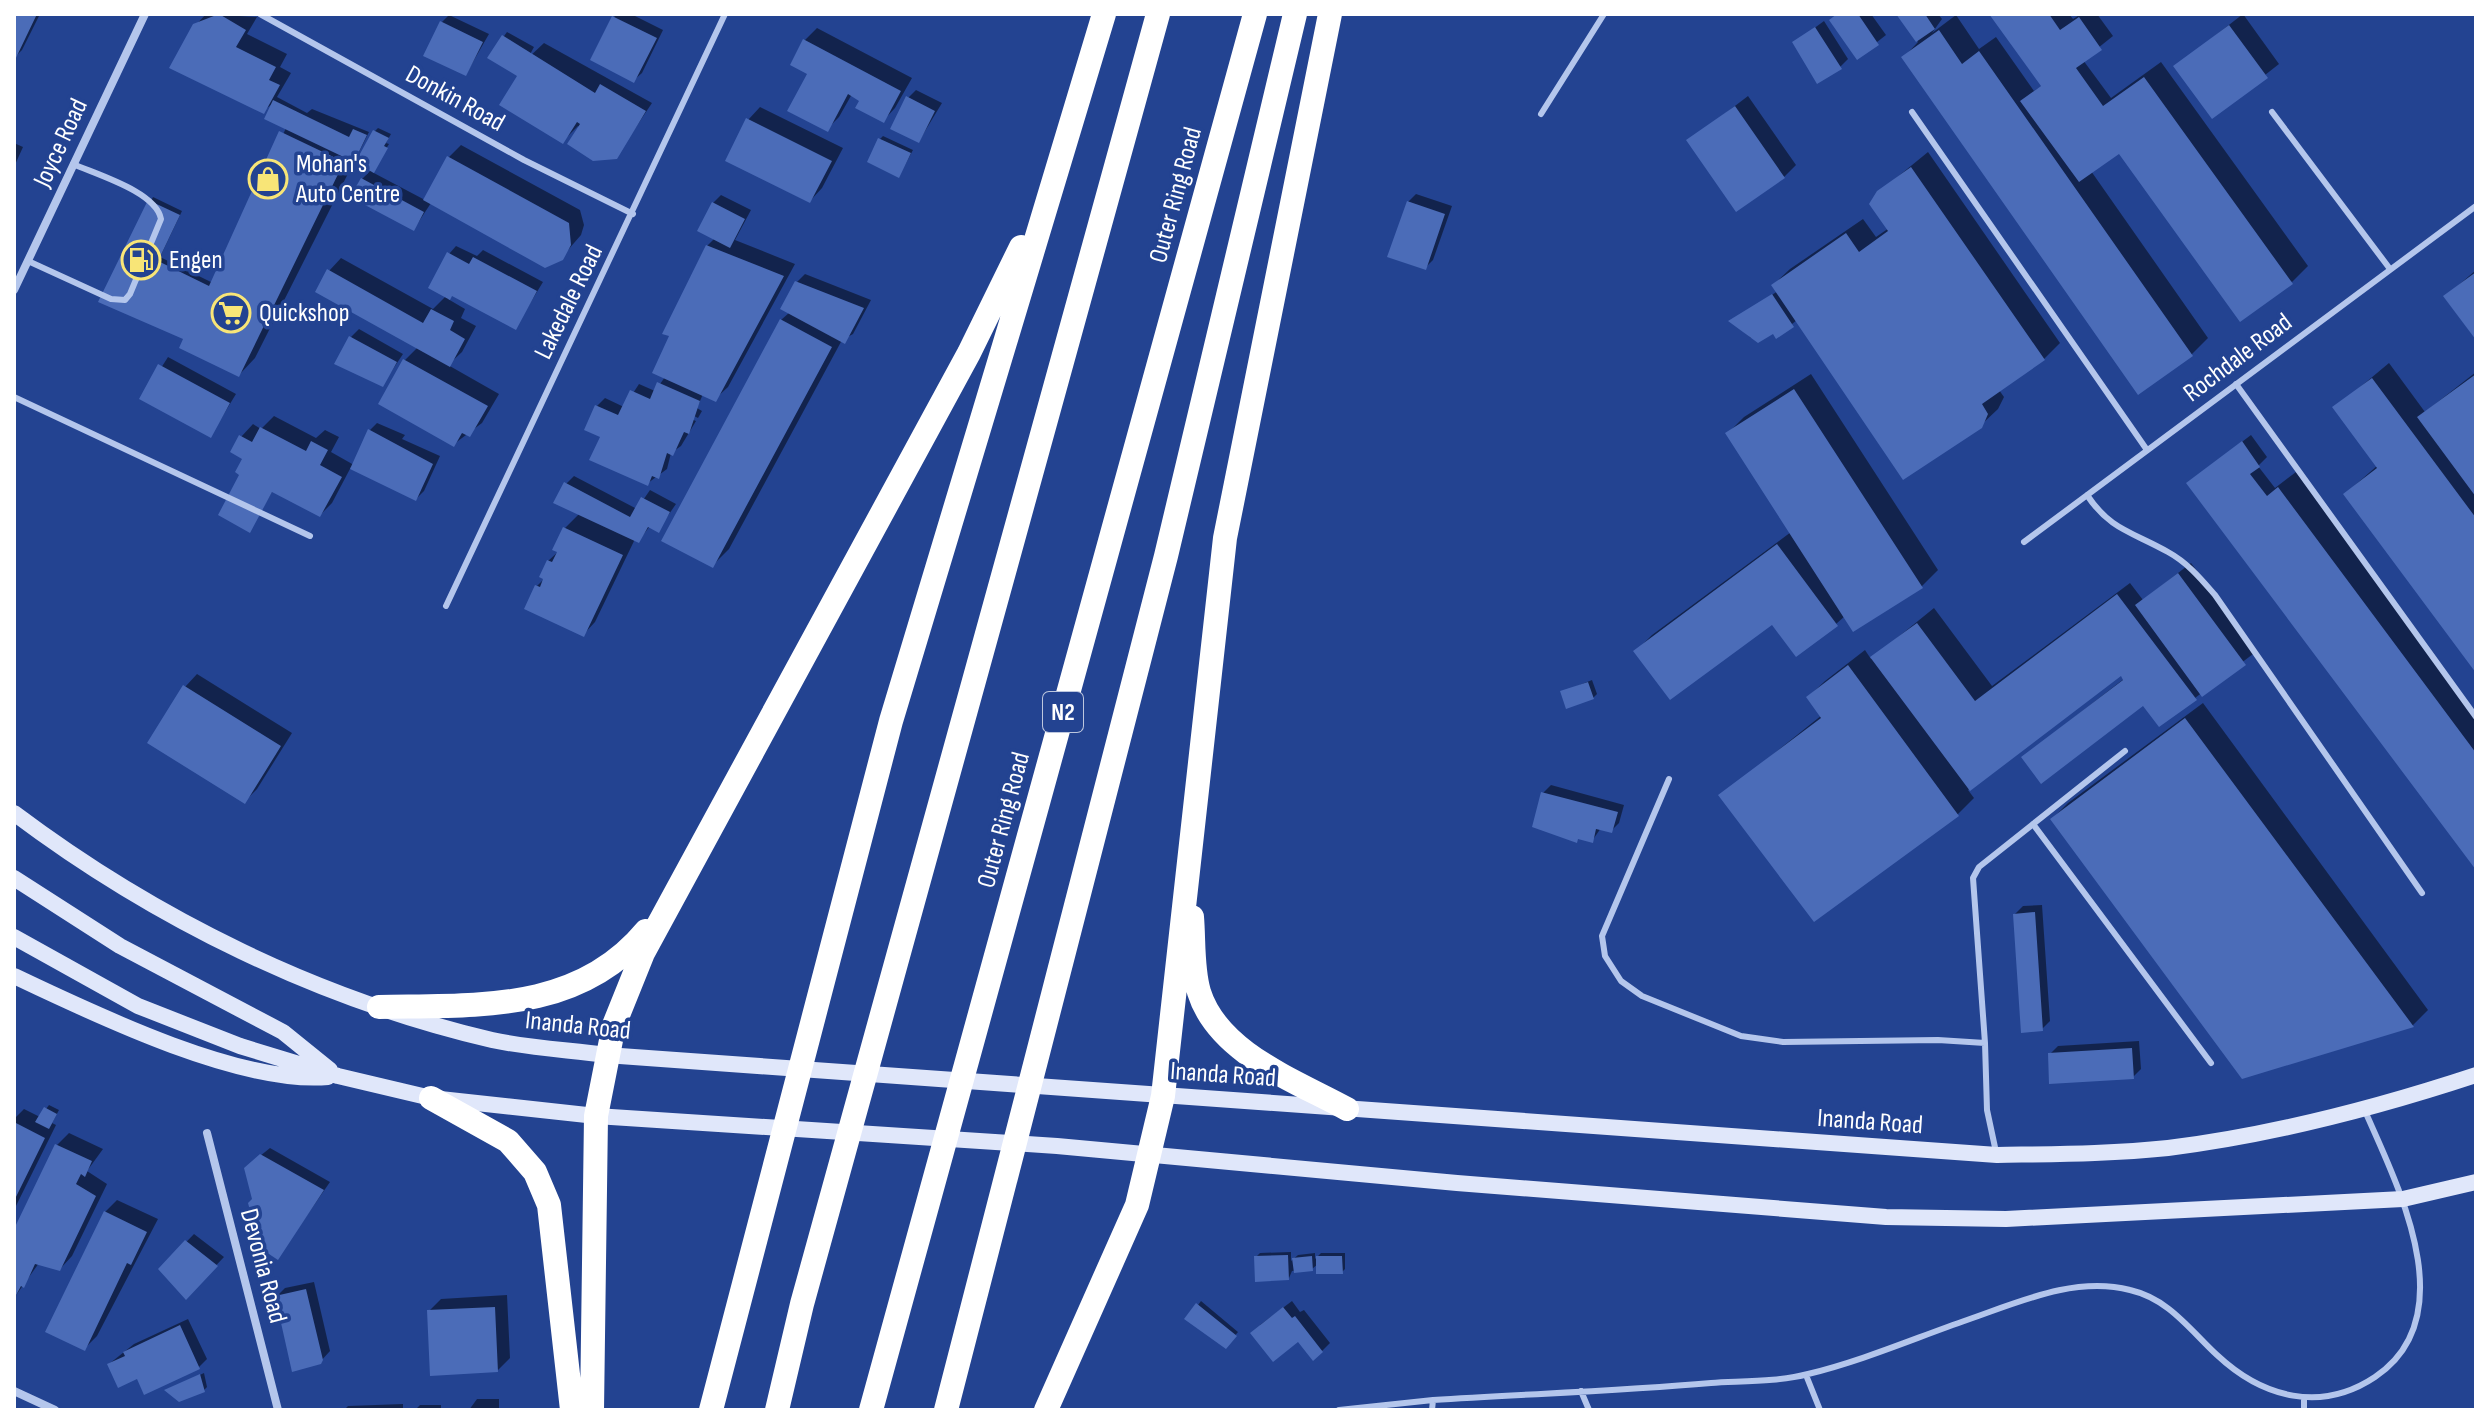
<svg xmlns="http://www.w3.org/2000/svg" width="2490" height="1424" viewBox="0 0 2490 1424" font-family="'Sofia Sans Condensed',sans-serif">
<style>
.shadow{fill:#0007}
.building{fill:#4b6cb8}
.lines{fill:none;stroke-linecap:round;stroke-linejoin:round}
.lane{stroke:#b4c6ec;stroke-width:6}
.street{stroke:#b4c6ec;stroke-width:8}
.secondary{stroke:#e0e7fa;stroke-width:16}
.highway{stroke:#fff;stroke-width:24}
.labels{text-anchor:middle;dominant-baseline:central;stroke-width:7;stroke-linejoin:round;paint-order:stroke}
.shield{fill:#234391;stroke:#bdc7de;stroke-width:2}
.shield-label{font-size:24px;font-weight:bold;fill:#fff}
.street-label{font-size:26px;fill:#fff;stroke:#234391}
.poi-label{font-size:26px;fill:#fff;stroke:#234391;text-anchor:start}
</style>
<rect width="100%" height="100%" fill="#234391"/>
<path class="shadow" d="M14,14H40L22,50L14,58Z
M206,14L257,17L247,34L287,54L280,67L291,73L277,97L307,113L312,109L369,132L255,358L239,375L190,330L101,301L153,197L182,211L160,257L213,283L286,128L266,118L276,101L263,111L195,26Z
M617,14H631L663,30L642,73L634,80L614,17Z
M1838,14H1871L1886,35L1858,57Z
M1898,14H1938L1942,19L1932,33L1956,15L1979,49L1996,37L2034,91L2043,85L1992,14H2069L2073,19L2081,14H2097L2113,36L2083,60L2111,98L2161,62L2308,266L2292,282L2119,151L2091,171L2208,338L2192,354L2138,392L1903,58L1918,42Z
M2243,14L2279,64L2213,116L2176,66Z
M449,15L489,34L466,74L441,23Z
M1824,21L1848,59L1840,67L1794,43Z
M817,28L912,78L895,108L883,121L852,94L839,117L827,129L809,73L805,40Z
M507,32L534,47L528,58L544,43L652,103L616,157L578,126L562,142L519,76L489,57Z
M916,90L942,103L919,141L908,98Z
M1748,96L1796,165L1784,177L1689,141Z
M760,107L843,148L822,188L810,201L748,120Z
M378,128L391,134L386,143L389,144L372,172L425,200L449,157L461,145L580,210L584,225L581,235L561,258L431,203L414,229L362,179L371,170L375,131Z
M883,136L913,150L899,176L880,139Z
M14,143L23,147L14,167Z
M1928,152L2060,343L2044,359L1999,390L2004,397L1998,409L1980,426L1797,320L1777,336L1773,331L1751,338L1731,321L1778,291L1773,285L1790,269L1863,219L1876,237L1889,228L1879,192Z
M1416,194L1452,206L1433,260L1425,268L1408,202Z
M721,195L751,210L735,240L795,264L728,387L715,399L703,394L697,408L702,411L698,418L692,415L689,418L696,421L681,446L671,453L667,469L648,483L602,436L597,406L605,398L624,407L639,384L655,391L665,377L707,246L715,238L713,203Z
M456,246L477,256L483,250L543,282L515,328L453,294L448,299L465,309L461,318L476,326L462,352L448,365L499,394L482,423L454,444L381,403L405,360L418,347L329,271L341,258L433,309L446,296L449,254Z
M2476,270V337L2446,296Z
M805,274L871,300L853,334L842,340L729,549L712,566L781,320L790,312L797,282Z
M359,329L403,354L383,384L351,337Z
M168,357L236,394L211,435L142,398Z
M2389,363L2425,412L2476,372V670L2345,494L2378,465L2335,408Z
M1811,374L1938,570L1922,586L1845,616L1836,624L1772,622L1636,651L1652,635L1791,532L1727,434L1744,417Z
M274,416L316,438L325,430L339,437L331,452L354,465L370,430L377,423L405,435L402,439L440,456L424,491L416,499L351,467L332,503L320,515L273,490L250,530L241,476L245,458L241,437L253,424L261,429Z
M2251,435L2267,457L2258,466L2275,488L2296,472L2476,715V867L2197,476Z
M574,476L637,509L650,490L676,504L658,530L650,526L639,540L635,539L595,622L583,635L537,586L545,578L548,561L559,551L565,528L580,513L566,484Z
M2191,563L2257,651L2195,698L2143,703L2023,757L2125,678L2121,673L1968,790L1974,798L1958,814L1721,796L1822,715L1808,697L1825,681L1865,650L1871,659L1934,608L1992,686L2130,583L2143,600Z
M197,674L292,733L257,789L245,801L185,687Z
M1592,680L1597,694L1593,698L1562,692Z
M2203,703L2428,1010L2412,1026L2052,819L2068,803Z
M1551,785L1624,805L1619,823L1611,831L1601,828L1592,841L1543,793Z
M2042,905L2050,1021L2042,1029L2015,914L2023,906Z
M2139,1041L2141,1069L2133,1077L2050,1054L2058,1046Z
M49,1105L59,1110L52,1123L56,1125L14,1210V1119L24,1109L40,1117Z
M69,1133L103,1149L87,1171L107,1184L72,1256L60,1269L39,1263L14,1298V1234L57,1145Z
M270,1148L330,1182L278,1257L254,1199L255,1160Z
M117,1200L158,1219L97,1336L85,1348L105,1212Z
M194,1234L224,1257L186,1297L160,1269Z
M1291,1252V1261L1298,1255L1315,1253V1259L1321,1253H1345V1269L1342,1272L1318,1264L1312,1269L1292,1271L1289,1278L1256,1257L1260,1253Z
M314,1282L330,1351L320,1362L277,1296L285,1288Z
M507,1295L510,1358L498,1370L429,1311L441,1299Z
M1201,1301L1238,1332L1226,1346L1198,1305Z
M1292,1301L1300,1312L1304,1310L1330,1343L1322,1351L1260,1325Z
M188,1319L207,1359L199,1367L138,1377L109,1364L134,1344Z
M204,1373L207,1387L204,1390H167Z
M477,1399H499V1410H469Z
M403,1404V1410H344L348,1406Z
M420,1405H441V1410H415Z"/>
<path class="building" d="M14,14H37L14,62Z
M219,14L246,30L236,47L276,67L269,80L280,85L264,114L169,68L193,24Z
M1837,14H1858L1879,45L1857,60L1829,20Z
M1896,14H1925L1935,29L1916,42Z
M1989,14H2049L2060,30L2079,17L2102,50L2076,68L2103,106L2144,77L2293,284L2240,322L2119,154L2079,182L2020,101L2041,86Z
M612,16L657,38L634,83L590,60Z
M440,21L483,42L466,76L423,56Z
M2229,25L2268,78L2212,119L2173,66Z
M1815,27L1842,69L1817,84L1792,42Z
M1939,30L1962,64L1979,51L2193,356L2138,395L1901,57Z
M502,35L595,93L600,84L646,111L617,159L593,161L567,144L580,124L577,122L563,144L499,105L517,76L487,58Z
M803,39L901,91L884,123L855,108L859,101L848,94L828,132L787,111L807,74L790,65Z
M906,96L935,111L919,143L890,129Z
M273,100L349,137L353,129L367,135L354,162L264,119Z
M1735,106L1785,178L1736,212L1686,140Z
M746,118L832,161L810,203L725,161Z
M373,130L389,138L384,146L388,148L374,173L355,163Z
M279,131L344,162L239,377L179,348L183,339L98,302L148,200L180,215L158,261L209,286Z
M878,138L911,153L899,178L867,162Z
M447,156L569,223L571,245L563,260L545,268L423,200Z
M1911,167L2045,360L1982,404L1988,414L1982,428L1903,480L1771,285L1846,233L1859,252L1888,231L1869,204L1877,191Z
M361,178L424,212L414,231L350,197Z
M1407,201L1445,214L1426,270L1387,257Z
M712,202L745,219L730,248L697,231Z
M706,245L784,276L716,402L652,373L669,336L662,334Z
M447,252L469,264L473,257L537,291L516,330L452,296L450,300L428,288Z
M327,269L423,323L431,309L454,321L450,330L465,339L450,367L315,292Z
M2476,272V340L2443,296Z
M795,281L864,308L845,344L780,309Z
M1772,294L1794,327L1776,339L1773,334L1758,343L1728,321Z
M780,319L832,347L713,568L661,541Z
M349,336L397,362L383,387L334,364Z
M403,359L488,406L470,437L462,433L454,447L378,404Z
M158,364L230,403L211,438L139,399Z
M2476,374V497L2417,417Z
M2372,378L2476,518V673L2343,494L2377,468L2332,407Z
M657,382L700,401L689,434L684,432L673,456L667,453L659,479L652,476L648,486L589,460L600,437L584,430L595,405L618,415L630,390L650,399Z
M1794,389L1923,588L1853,632L1725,433Z
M260,427L306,451L311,441L328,450L320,465L342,477L320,517L272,492L250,533L218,515L239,475L235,472L242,459L230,452L239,435L252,442Z
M368,429L433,464L416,501L350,469Z
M2242,441L2260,467L2250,474L2267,496L2278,487L2476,753V870L2186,483Z
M564,482L630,517L641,497L670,512L659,533L648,527L639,543L553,503Z
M563,527L623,555L584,637L524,609L535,585L540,587L543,579L539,577L547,560L552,562L557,552L552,550Z
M1777,544L1838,626L1796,657L1772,625L1670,700L1633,651Z
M2178,573L2246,665L2202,697L2135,605Z
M2117,594L2197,700L2159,727L2143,706L2041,784L2021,757L2123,680L2121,676L1970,791L1870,657L1917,623L1975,701Z
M1848,665L1959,816L1814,922L1718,795L1821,718L1806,697Z
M1588,682L1594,699L1566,709L1560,691Z
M183,685L281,746L245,804L147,743Z
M2185,718L2414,1027L2242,1079L2050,819Z
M1541,792L1618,812L1612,833L1596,829L1593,843L1578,839L1577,843L1532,827Z
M2035,912L2043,1031L2021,1033L2013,914Z
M2132,1048L2134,1079L2049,1084L2048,1053Z
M44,1107L57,1114L49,1129L35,1122Z
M14,1122L45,1138L14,1201Z
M55,1144L92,1161L85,1177L81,1174L76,1184L96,1196L60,1271L35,1264L24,1288L21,1286L14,1299V1229Z
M260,1154L324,1190L278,1260L260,1248L248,1203L252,1199L244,1168Z
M104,1211L147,1232L131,1265L127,1263L85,1351L45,1332Z
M185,1240L218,1266L186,1300L158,1269Z
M1288,1255L1289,1280L1255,1282L1254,1256Z
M1312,1256L1313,1271L1294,1273L1292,1258Z
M1316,1256H1342L1343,1274H1316Z
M306,1289L323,1360L321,1364L292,1372L275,1296Z
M1196,1303L1237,1336L1226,1349L1184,1319Z
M495,1307L498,1372L430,1376L427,1310Z
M1283,1307L1292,1318L1295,1316L1323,1352L1313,1361L1298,1342L1273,1362L1250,1333Z
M180,1325L200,1369L144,1395L137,1379L118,1388L107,1364L125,1356L123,1352Z
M200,1374L205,1392L179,1402L164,1390Z"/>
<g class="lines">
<path class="lane" d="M260,14L524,160L633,214
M1912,112L2147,450
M2272,112L2390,269
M1541,114L1604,14
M28,261L111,299L125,300L130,294L161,219C156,192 98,175 73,164
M2236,384L2476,717
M14,397L310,536
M2087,495C2110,530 2133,532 2168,552C2188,563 2201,579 2215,595L2422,893
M2024,542L2476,206
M446,606L725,14
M1669,779L1602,936L1605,956L1621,981L1642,996L1741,1036L1783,1042L1938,1040L1985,1043L1987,1110L1996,1152
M2033,824L2211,1063
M1985,1043L1973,878L1979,867L2125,751
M1806,1375L1820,1410
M1581,1391L1589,1410
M1339,1410L1433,1400
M1432,1410L1433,1400C1526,1394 1619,1391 1711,1383C1742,1381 1778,1382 1808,1374C1862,1361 1915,1338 1967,1320C2019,1302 2075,1276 2130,1290C2169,1299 2190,1330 2217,1355C2263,1398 2321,1413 2375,1377C2465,1317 2398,1186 2365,1111
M2304,1410V1398"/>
<path class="street" d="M14,290L145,14
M207,1133L278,1410
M14,1391L55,1410"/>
<path class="secondary" d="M14,813C155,919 320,1000 492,1040C529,1048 569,1050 606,1055L1997,1155C2054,1154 2111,1154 2168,1148C2272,1135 2376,1108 2476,1075
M14,878L120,946L283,1032L330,1070
M14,937L138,1006L240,1046L338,1076L431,1098L596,1116L1057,1146L1457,1183L1886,1217L2006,1219L2403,1199L2476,1182
M14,976C94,1014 241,1085 328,1077"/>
<path class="highway" d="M1192,917C1194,940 1192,969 1199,992C1218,1053 1296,1081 1347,1109
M379,1007C477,1005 578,1013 646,931
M431,1098L508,1141L535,1172L549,1205L572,1410
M592,1410L596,1116L614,1025L643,953L969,353L1021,247
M711,1410L891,721L1104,14
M777,1410L802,1304L1158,14
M871,1410L1255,14
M946,1410L1166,556L1295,14
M1046,1410L1137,1205L1163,1096L1225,538L1330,14"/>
</g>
<defs>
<g id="shop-ring" transform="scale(2)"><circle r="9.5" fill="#234391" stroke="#f8e577" stroke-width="1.5"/><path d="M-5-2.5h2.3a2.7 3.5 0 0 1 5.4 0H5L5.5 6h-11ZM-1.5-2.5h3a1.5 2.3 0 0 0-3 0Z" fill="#f8e577"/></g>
<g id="fuel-ring" transform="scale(2)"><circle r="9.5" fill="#234391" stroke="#f8e577" stroke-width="1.5"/><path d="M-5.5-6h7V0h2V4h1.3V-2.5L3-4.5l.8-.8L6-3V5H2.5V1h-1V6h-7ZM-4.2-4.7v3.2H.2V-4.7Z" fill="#f8e577"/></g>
<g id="supermarket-ring" transform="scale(2)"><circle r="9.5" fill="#234391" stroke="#f8e577" stroke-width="1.5"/><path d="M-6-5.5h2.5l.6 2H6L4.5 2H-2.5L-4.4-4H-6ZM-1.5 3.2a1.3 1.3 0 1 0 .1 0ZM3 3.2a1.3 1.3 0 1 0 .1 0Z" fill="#f8e577"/></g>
</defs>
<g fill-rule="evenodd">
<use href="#shop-ring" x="268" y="179"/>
<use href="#fuel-ring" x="141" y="260"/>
<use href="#supermarket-ring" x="231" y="313"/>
</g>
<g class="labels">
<rect class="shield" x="1043" y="692" width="40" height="40" rx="6"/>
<g class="shield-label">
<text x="1063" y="712">N2</text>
</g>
<g class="street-label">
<text transform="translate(455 99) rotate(29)">Donkin Road</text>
<text transform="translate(61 143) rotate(-65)">Joyce Road</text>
<text transform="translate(1176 195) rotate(-75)">Outer Ring Road</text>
<text transform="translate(569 302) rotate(-64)">Lakedale Road</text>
<text transform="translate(2238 358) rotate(-37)">Rochdale Road</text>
<text transform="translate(1004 820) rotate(-75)">Outer Ring Road</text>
<text transform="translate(578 1026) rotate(6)">Inanda Road</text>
<text transform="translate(1223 1075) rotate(4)">Inanda Road</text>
<text transform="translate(1870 1122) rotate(4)">Inanda Road</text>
<text transform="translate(263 1266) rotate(75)">Devonia Road</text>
</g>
<g class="poi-label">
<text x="296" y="164">Mohan's<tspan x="296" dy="30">Auto Centre</tspan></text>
<text x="169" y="260">Engen</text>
<text x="259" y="313">Quickshop</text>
</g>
</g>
<rect width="2490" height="1424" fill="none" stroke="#ffffff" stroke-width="32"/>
</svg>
